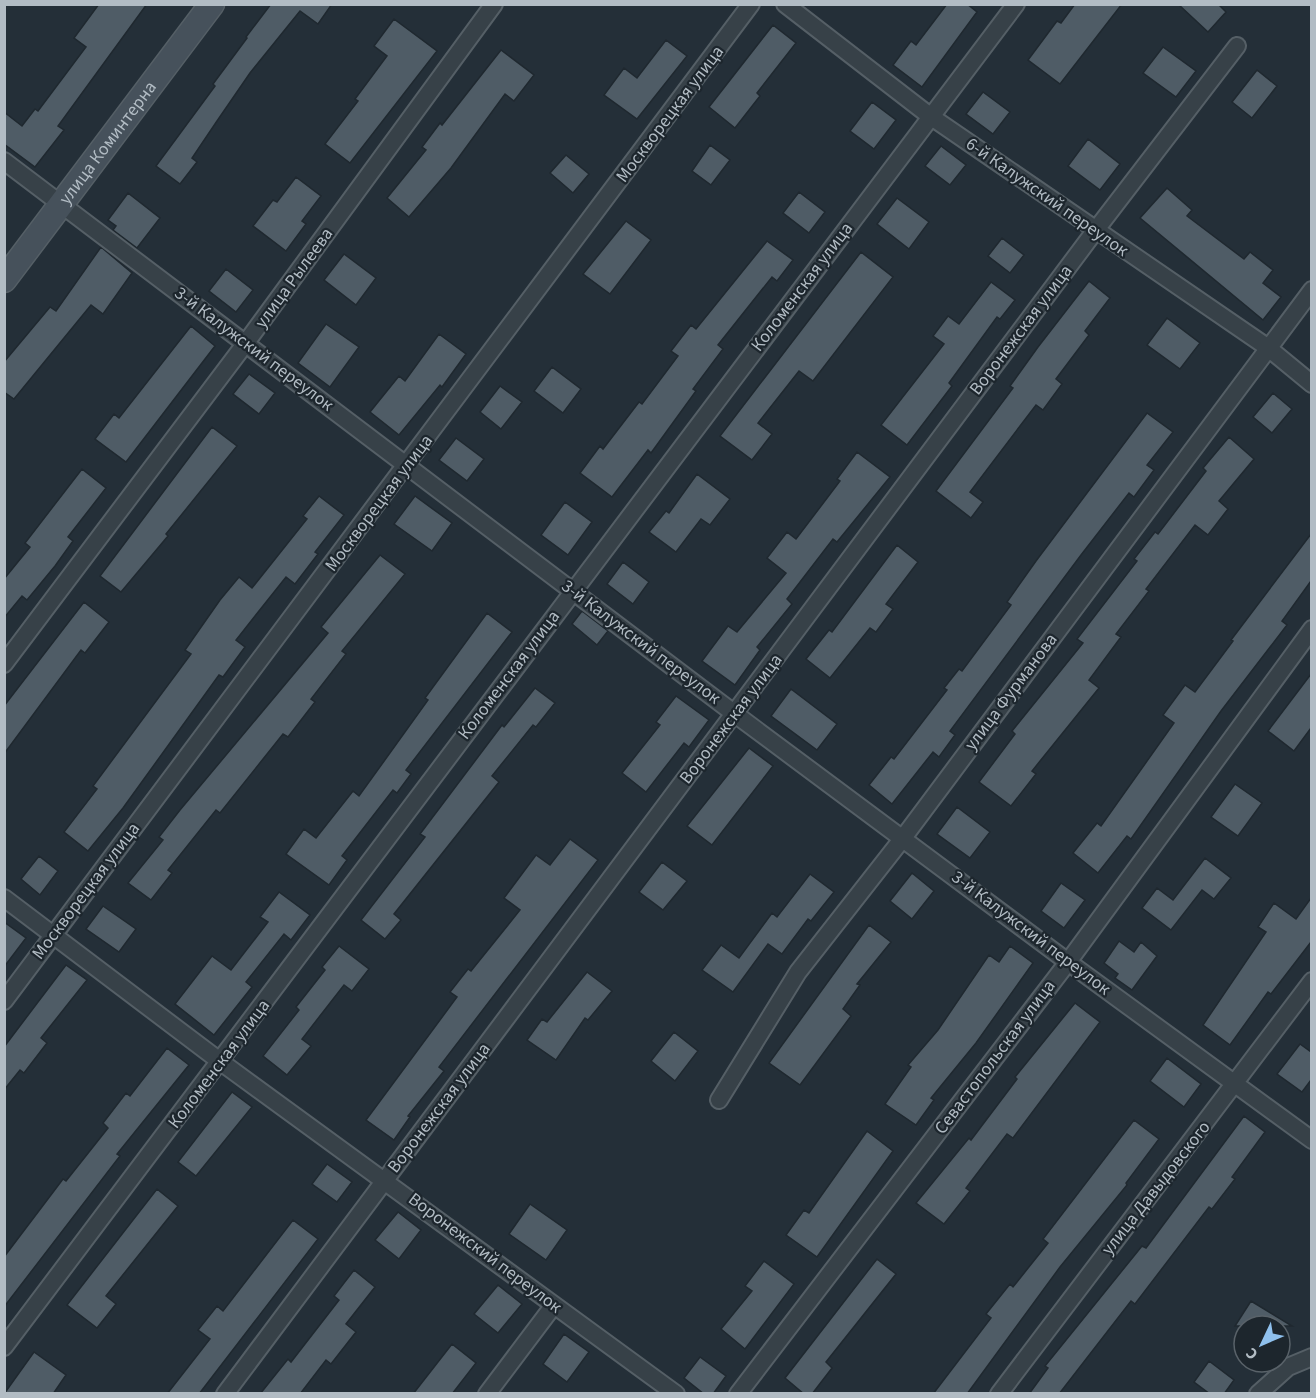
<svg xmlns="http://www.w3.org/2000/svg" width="1316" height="1398" viewBox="0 0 1316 1398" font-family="'Source Sans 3',sans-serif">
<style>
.building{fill:#4f5c66;stroke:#1f282f;stroke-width:1.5}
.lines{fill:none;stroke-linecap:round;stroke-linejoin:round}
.street-casing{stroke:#555f66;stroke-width:20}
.secondary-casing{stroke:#555f66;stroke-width:27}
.street{stroke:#374148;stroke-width:16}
.secondary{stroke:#46515b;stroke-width:24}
.labels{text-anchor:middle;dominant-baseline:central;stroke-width:4.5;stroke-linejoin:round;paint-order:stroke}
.street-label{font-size:18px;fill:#b2bcc4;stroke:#1d262d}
</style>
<rect width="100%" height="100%" fill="#242f38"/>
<path class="building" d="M99,4H147L58,126L64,130L35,167L4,144V112L22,126L35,109L38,111L86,47L74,38Z
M271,4H332L318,24L300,11L250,73L217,121L192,158L197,162L180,184L156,166L215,86L213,84L247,38L246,37Z
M947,4H967L977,12L922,87L893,65L911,41L916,45Z
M1075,4H1122L1060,84L1028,60L1057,21L1061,23Z
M1178,4H1218L1226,12L1208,32Z
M394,19L437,51L350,163L325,144L358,101L355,99L387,56L374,46Z
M773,25L796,43L757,93L760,96L735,128L709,107Z
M666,40L687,56L637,119L604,95L624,68L637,78Z
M1163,47L1196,71L1176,97L1143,73Z
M501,50L534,75L514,101L505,94L451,168L409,217L387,198L426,150L422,147L440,123L442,125Z
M1257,70L1277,86L1252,118L1232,102Z
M983,92L1010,112L993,134L966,114Z
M872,102L896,120L874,149L850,131Z
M1088,139L1120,164L1100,190L1068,166Z
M710,145L730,160L711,185L692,171Z
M941,146L966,165L950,185L925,166Z
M566,155L589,174L573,193L550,173Z
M296,177L321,196L302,221L306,224L286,251L253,226L273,200L277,202Z
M1167,188L1192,210L1187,216L1244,259L1250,252L1273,270L1263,283L1281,297L1263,320L1140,218Z
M799,192L825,212L809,233L783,213Z
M128,193L160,218L137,248L113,230L116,226L108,220Z
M897,198L929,222L909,249L877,224Z
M626,221L651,240L610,294L583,274Z
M1002,238L1024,255L1010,273L988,256Z
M767,241L793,260L777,281L772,277L718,345L723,349L693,389L696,391L651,453L648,450L612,497L580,473L600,446L603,449L639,402L642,404L678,356L671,351L691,325L696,329Z
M101,247L132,273L103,314L91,305L14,399L4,392V362L50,307L56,311Z
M861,252L893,277L813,381L799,371L758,423L772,434L752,460L720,436Z
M344,254L376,278L356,305L324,280Z
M226,269L253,290L236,312L209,291Z
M1089,281L1110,298L1085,331L1089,335L1056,379L1062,384L1043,410L1036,405L970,492L983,502L971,518L936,491L1013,388L1010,386L1038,347Z
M991,282L1015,300L1000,319L997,317L949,383L952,386L907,445L881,425L944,344L933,336L948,316L959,324Z
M1167,318L1200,343L1180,369L1147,345Z
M326,324L359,347L330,387L298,363Z
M191,326L215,346L126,462L95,439L114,414L119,418Z
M439,334L466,354L442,387L440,385L399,435L370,412L399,376L405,381Z
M552,367L581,389L563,413L534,391Z
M249,374L275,393L259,414L233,394Z
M500,386L522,402L501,429L480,412Z
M1273,393L1292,409L1272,433L1253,417Z
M1147,413L1173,432L1147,465L1154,470L1134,497L1129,493L1081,555L950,731L955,735L939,757L933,752L892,804L869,785L891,757L894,759L947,690L944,688L959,669L962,671L1011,605L1007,602L1036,561Z
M212,427L237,446L166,534L168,536L121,592L100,576Z
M1229,437L1254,459L1219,501L1228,509L1208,535L1195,525L1146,589L1149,591L1116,634L1121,637L1089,680L1099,688L1032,771L1036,774L1011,806L979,782L1015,734L1012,731L1083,643L1077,639L1137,561L1134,559L1155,532L1158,534L1206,471L1203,468Z
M456,438L484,459L467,481L439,460Z
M857,452L890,477L837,542L833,539L787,599L792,604L757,647L760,650L735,685L702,661L728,626L737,632L786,573L767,558L787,532L796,539L840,481L837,479Z
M82,469L106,488L68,537L73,541L55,566L27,600L22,596L4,618V579L30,547L25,543Z
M697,474L730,499L710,525L701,519L676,552L649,532L666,511L669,513Z
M319,496L344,515L315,552L318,554L295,584L286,577L236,640L245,647L223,677L219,675L123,808L88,851L64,832L97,789L93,786L191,654L185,650L220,600L239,577L252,588L307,519L303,516Z
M415,496L452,523L432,551L394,524Z
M565,502L592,522L568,555L541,535Z
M1311,534V581L1282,621L1287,625L1221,711L1131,839L1127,836L1098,873L1073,853L1097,823L1101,826L1174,723L1163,715L1185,685L1195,692L1233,641L1231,640Z
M897,545L918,562L886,604L893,609L876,632L870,628L830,678L806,659L829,630L832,632Z
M380,555L405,574L342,651L346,654L311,699L315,702L288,737L283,734L220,813L216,810L168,870L172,873L151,900L128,883L163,840L159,837L180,810L328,633L321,627Z
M623,562L649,582L633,604L607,584Z
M84,602L109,622L85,653L81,650L4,754V706Z
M582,611L608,631L597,645L572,624Z
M487,613L512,632L406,770L411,774L397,793L393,790L342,856L347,860L329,885L286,854L304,829L316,838L353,791L359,796L428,700L425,698Z
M1311,674V728L1294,751L1268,731Z
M535,688L555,703L536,727L533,725L492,776L499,782L394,914L401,920L385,939L361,920L425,837L420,834L502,725L504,727Z
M791,689L837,724L817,750L771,716Z
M676,696L709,720L689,747L684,743L646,792L622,773L660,725L656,722Z
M749,748L773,766L712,845L687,826Z
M1235,784L1262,803L1238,836L1211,817Z
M957,807L990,832L970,858L937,834Z
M570,839L598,860L439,1067L444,1071L408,1116L410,1117L394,1140L366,1120L457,997L450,992L468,969L471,971L520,910L504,898L536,855L550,865Z
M39,856L58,871L40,895L21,879Z
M1205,858L1231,878L1214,899L1202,890L1171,930L1142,908L1157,888L1173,900Z
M662,862L687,881L663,910L639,892Z
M912,873L934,891L912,919L890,901Z
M810,874L834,892L811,921L808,919L782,954L768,944L733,992L702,970L721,945L739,958L772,913L777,917Z
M1061,883L1085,900L1064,928L1041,911Z
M279,892L310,915L291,940L284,934L246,982L252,987L214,1035L175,1004L212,956L231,970L268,922L260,917Z
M1311,898V942L1271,994L1268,992L1230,1045L1203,1025L1266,932L1258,927L1274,903L1296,919Z
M103,906L136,929L119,952L86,929Z
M4,922L26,938L4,967Z
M869,925L891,942L857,984L860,985L843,1009L851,1016L800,1085L769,1063Z
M1119,941L1134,952L1141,942L1157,956L1132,990L1115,978L1118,974L1104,963Z
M339,946L369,969L352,991L344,985L302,1039L311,1046L287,1075L263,1056L299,1010L296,1007L325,970L322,967Z
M1010,946L1033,963L976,1043L931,1098L934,1100L916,1125L885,1104L911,1067L908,1065L938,1030L989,955L999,962Z
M66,965L87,980L41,1038L47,1043L24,1073L20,1070L4,1090V1047Z
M587,972L612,991L588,1020L585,1018L556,1060L527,1040L542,1019L547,1022Z
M1075,1003L1100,1022L1013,1138L1007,1134L966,1188L970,1191L944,1224L916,1203L969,1138L971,1140L1017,1079L1015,1077Z
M674,1032L698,1051L675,1081L651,1061Z
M1300,1044L1311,1052V1080L1302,1092L1277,1074Z
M167,1048L189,1065L117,1154L120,1156L4,1307V1257L63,1179L66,1181L108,1128L103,1123L126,1093L130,1096Z
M1167,1058L1201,1084L1184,1107L1150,1081Z
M232,1092L252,1107L196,1176L178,1162Z
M1244,1116L1265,1132L1232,1177L1235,1179L1212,1209L1209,1207L1135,1304L1131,1301L1059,1394H1029L1048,1368L1045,1366L1142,1246L1146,1248Z
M1134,1120L1159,1139L1126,1183L1127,1185L1060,1267L967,1394H933L991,1318L986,1314L1010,1284L1013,1287L1048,1243L1043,1239Z
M867,1131L893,1151L817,1257L786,1235L804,1210L809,1213Z
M327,1164L352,1182L337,1202L312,1184Z
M157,1189L178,1206L106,1296L116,1304L97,1328L67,1305Z
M530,1204L567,1230L546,1260L509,1234Z
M398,1212L421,1230L399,1259L375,1240Z
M293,1220L318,1239L199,1394H167L210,1339L198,1330L217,1306L223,1311Z
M877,1259L896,1274L826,1362L832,1368L812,1394H804L785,1378Z
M764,1261L794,1284L745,1349L721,1329L752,1291L745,1286Z
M354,1270L375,1287L346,1324L356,1332L331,1364L326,1360L300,1394H260L288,1359L291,1362L339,1300L334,1296Z
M498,1285L522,1304L498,1333L474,1314Z
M1251,1301L1292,1326H1235Z
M564,1334L589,1352L567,1382L543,1364Z
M452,1344L476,1363L452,1394H413Z
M34,1352L66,1375L53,1394H4Z
M700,1357L726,1376L713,1394H704L684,1378Z
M1209,1361L1234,1380L1224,1394H1210L1194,1382Z"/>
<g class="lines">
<g class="street-casing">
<path id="street" d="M785,4L930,116L1267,347L1312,384
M4,161L735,714L1068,962L1312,1140
M4,664L245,344L494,4
M4,898L221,1062L676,1394
M4,1001L751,4
M719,1100L798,972L903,838L1312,290
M4,1347L1016,4
M225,1394L1095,231L1237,46
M487,1394L554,1305
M738,1394L1068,962L1312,629
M999,1394L1312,981
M1258,1394L1288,1367L1312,1357"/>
</g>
<g class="secondary-casing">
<g id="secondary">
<path id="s1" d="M4,280L212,4"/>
</g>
</g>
<use href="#street" class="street"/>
<use href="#secondary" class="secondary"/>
</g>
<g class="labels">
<g class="street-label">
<text transform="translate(670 114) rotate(-53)">Москворецкая улица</text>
<text stroke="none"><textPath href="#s1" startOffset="172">улица Коминтерна</textPath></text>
<text transform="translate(1047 197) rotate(35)">6-й Калужский переулок</text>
<text transform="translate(294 278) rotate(-54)">улица Рылеева</text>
<text transform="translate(802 287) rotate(-53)">Коломенская улица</text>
<text transform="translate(1021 330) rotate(-53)">Воронежская улица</text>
<text transform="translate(254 349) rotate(37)">3-й Калужский переулок</text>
<text transform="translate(379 503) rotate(-53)">Москворецкая улица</text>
<text transform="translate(641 642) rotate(37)">3-й Калужский переулок</text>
<text transform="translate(509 675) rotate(-53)">Коломенская улица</text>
<text transform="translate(1011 692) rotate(-53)">улица Фурманова</text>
<text transform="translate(731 719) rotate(-53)">Воронежская улица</text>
<text transform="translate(86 891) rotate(-53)">Москворецкая улица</text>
<text transform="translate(1031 933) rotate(37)">3-й Калужский переулок</text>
<text transform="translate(995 1057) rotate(-53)">Севастопольская улица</text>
<text transform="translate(219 1064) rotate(-53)">Коломенская улица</text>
<text transform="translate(439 1108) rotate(-53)">Воронежская улица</text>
<text transform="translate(1156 1188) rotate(-52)">улица Давыдовского</text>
<text transform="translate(485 1253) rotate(37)">Воронежский переулок</text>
</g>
</g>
<rect width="1316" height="1398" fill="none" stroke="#b2bcc4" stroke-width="12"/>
<g transform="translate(1262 1344) rotate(226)"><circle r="28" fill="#1d262d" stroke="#596269" stroke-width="1.5"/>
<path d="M0-4.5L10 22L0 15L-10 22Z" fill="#8fc0ed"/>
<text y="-9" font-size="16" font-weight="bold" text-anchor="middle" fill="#b2bcc4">С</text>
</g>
</svg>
